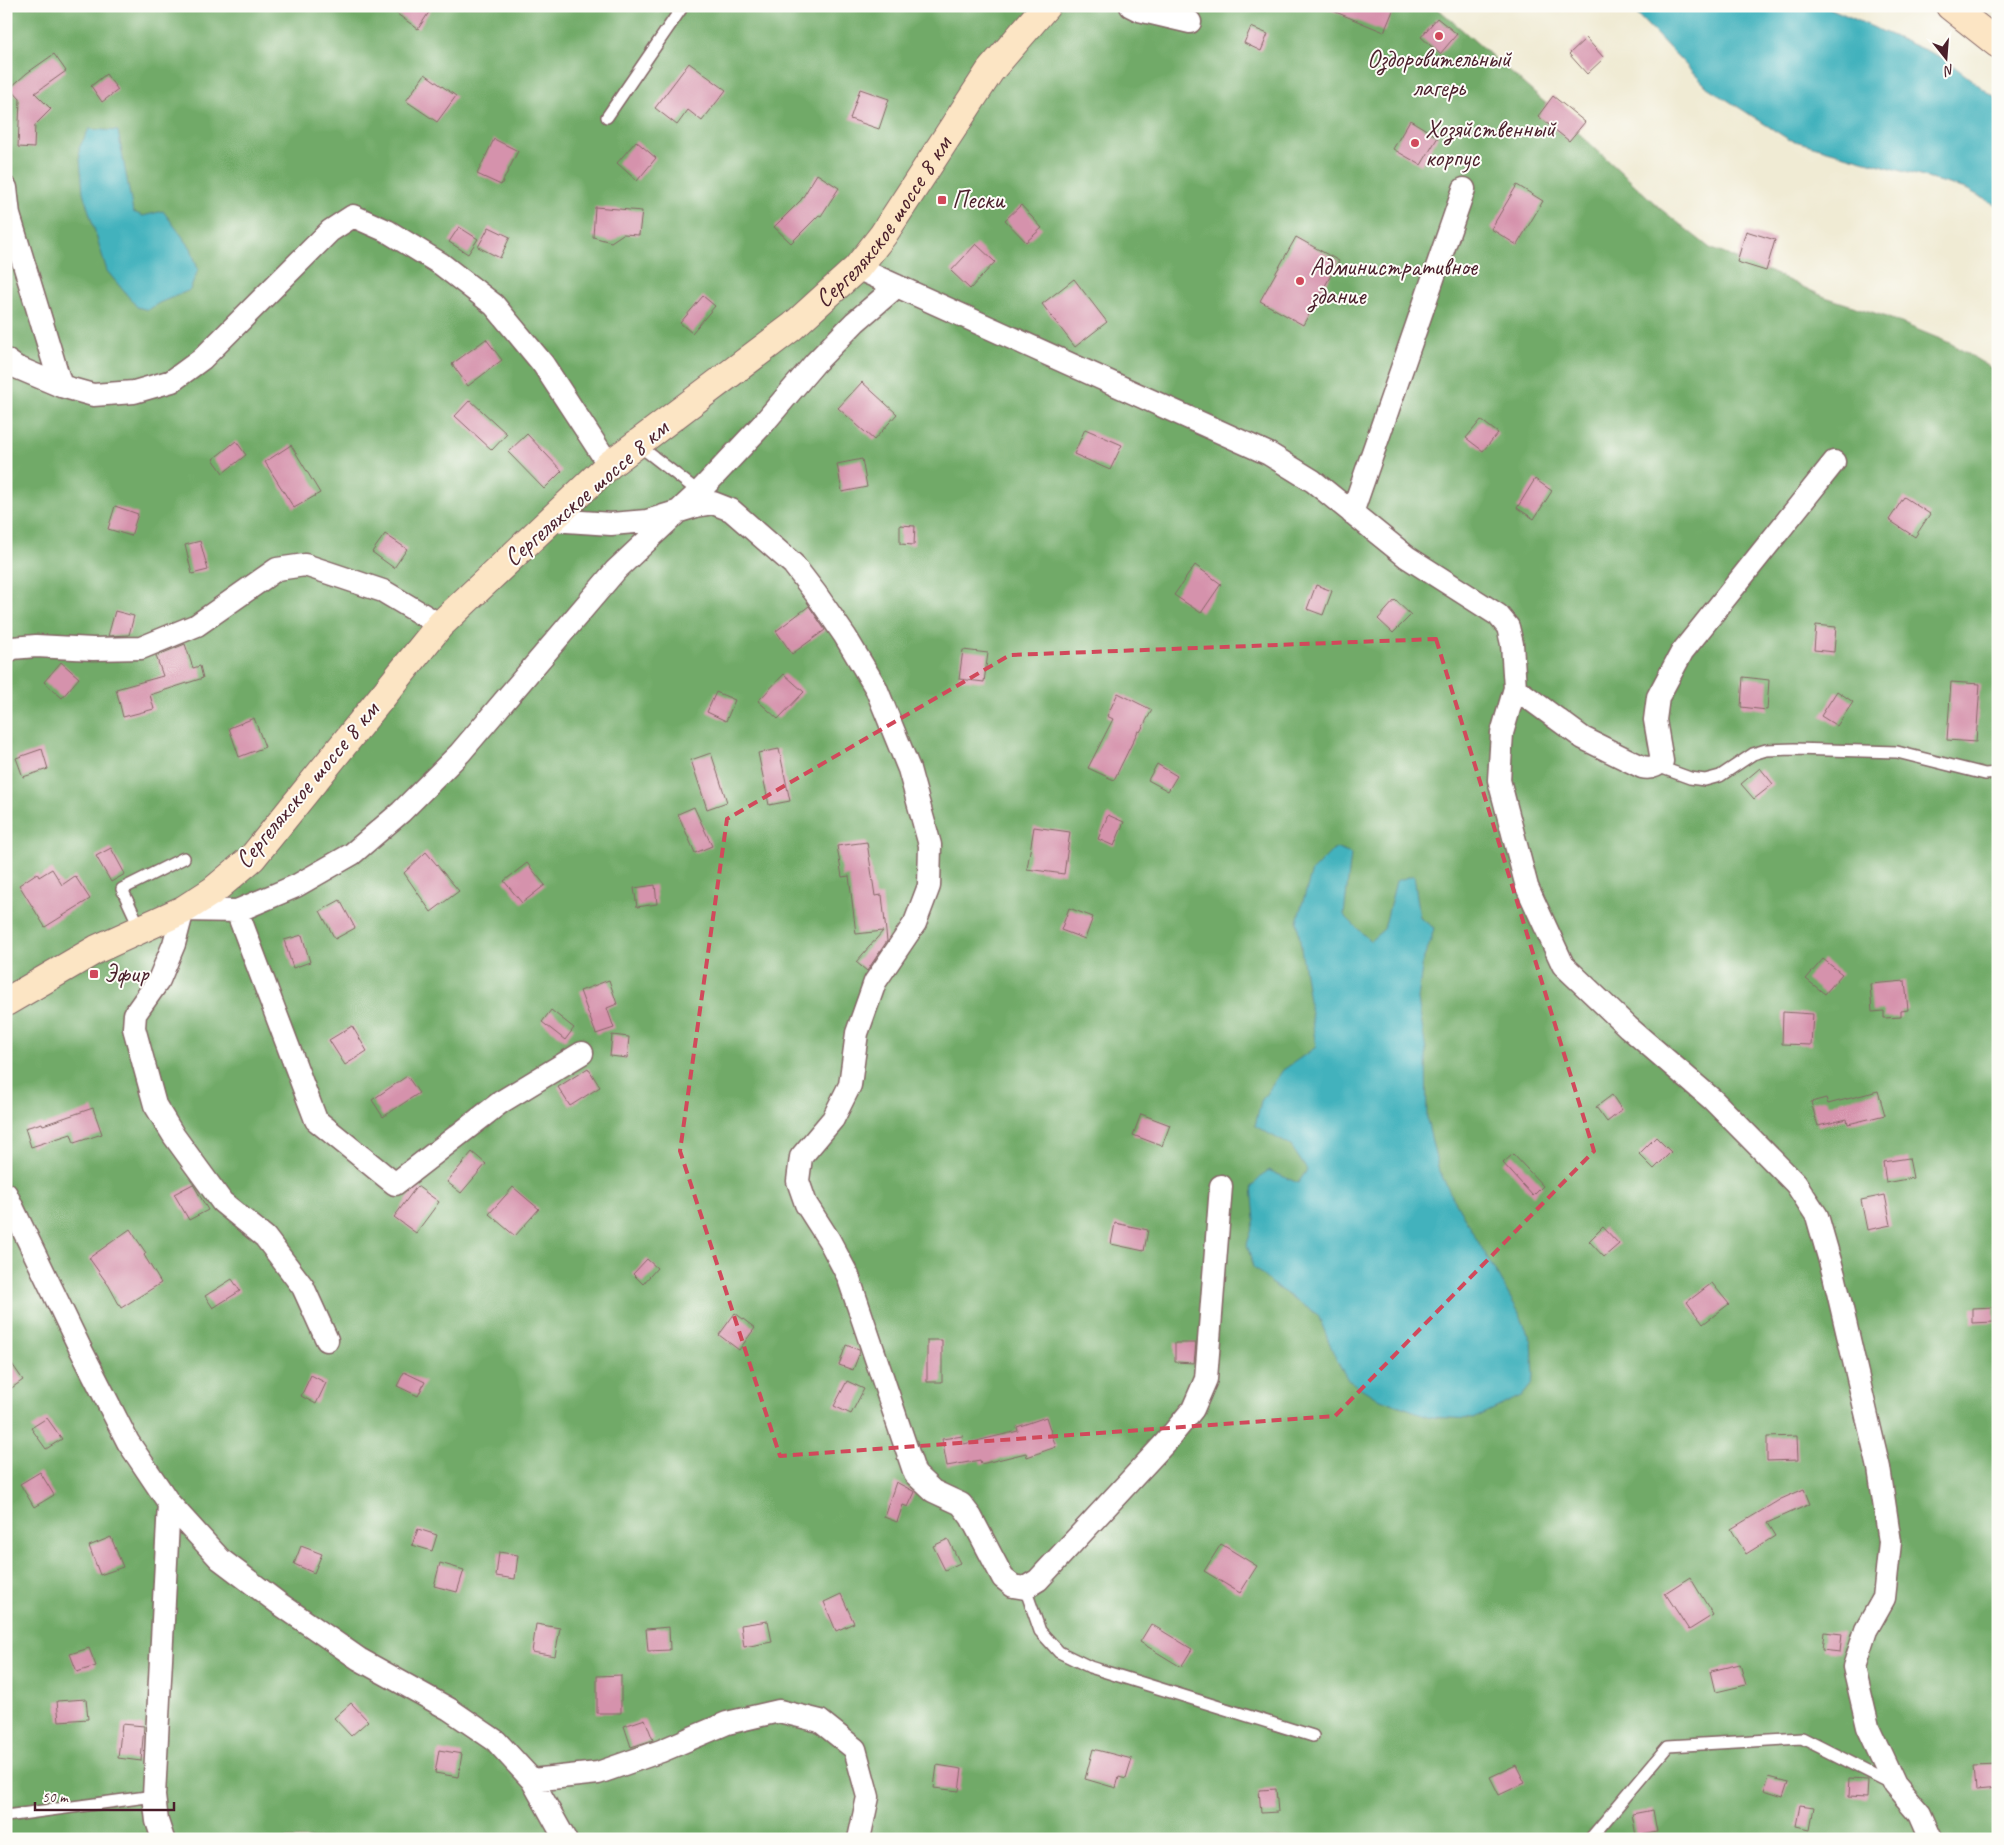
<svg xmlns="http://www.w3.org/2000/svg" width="2004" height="1845" viewBox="0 0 2004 1845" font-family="Caveat,sans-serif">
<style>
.forest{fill:#71aa68;stroke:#5e644a}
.water{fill:#42b2bd;stroke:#466874}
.building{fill:#d592ac}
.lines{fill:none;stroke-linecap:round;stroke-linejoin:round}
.lane-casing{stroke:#846666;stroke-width:14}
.street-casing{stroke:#846666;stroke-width:25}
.secondary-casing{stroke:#846666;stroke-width:30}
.lane{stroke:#fff;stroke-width:11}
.street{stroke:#fff;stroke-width:22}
.secondary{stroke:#fce5c4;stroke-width:28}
.marked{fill:none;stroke:#d1495b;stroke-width:4;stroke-dasharray:10 6;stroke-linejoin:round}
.poi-dot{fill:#d1495b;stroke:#fdfcf7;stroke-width:2}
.labels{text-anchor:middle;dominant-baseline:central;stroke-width:4;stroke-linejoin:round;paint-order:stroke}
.poi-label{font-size:25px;fill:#4a1f2b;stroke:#fdfcf7;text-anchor:start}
.street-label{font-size:25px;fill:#4a1f2b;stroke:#fdfcf7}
</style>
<rect width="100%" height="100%" fill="#fdfcf7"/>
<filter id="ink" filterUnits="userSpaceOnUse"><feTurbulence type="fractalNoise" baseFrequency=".02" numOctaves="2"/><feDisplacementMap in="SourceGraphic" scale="10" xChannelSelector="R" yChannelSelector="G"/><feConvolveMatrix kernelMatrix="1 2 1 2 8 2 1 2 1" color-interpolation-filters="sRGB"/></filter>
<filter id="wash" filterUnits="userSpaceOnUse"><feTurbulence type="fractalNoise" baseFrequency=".0096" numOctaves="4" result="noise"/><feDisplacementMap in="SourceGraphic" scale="20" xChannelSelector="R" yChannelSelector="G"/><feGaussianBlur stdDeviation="1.12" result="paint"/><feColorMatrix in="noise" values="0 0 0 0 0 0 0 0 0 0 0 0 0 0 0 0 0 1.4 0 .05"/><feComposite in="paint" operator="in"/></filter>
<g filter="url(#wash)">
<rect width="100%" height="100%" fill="#f0ebd4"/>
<path class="forest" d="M6,6H1435L1559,115L1662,210L1710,248L1770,272L1825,297L1884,316L1950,343L1998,372V1839H6Z"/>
<path class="water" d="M1629,6H1825L1943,58L1998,100V206L1966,189L1788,139L1707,87Z
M89,129L118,131L133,212L143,216L163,211L191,248L198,270L190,290L159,303L148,310L137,307L107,271L83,192L79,148Z
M1335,848L1351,854L1344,915L1370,941L1384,929L1396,881L1414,875L1420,918L1434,928L1430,943L1423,960L1418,999L1426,1051L1427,1120L1438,1167L1448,1189L1518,1311L1532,1342L1534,1375L1531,1385L1523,1395L1473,1419L1430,1417L1375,1397L1348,1380L1336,1359L1318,1315L1272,1284L1253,1267L1247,1244L1255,1220L1252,1186L1268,1170L1298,1183L1307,1170L1291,1146L1255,1126L1261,1101L1283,1070L1316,1047L1297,921L1312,871Z"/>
<g id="blocks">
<path class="building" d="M386,6H433L418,29Z
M1321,6H1395L1384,32Z
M1437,18L1457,34L1440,54L1421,37Z
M1251,27L1268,34L1261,51L1244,43Z
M1586,38L1604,58L1587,74L1569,54Z
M54,54L66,71L35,93L51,109L35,125L34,148L18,147L20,99L10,88L27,73Z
M689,63L726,90L702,121L688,110L677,125L655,108Z
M106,74L118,90L102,102L91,86Z
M425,74L456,96L437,122L406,101Z
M860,89L889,99L879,129L850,119Z
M1553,96L1585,122L1569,141L1538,116Z
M1410,120L1438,137L1421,165L1393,149Z
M494,139L518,151L501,185L477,174Z
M636,141L656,158L637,181L617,163Z
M817,174L839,188L821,216L819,215L791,243L774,227L801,200Z
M1517,185L1543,201L1517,245L1491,229Z
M1021,205L1042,228L1026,242L1005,220Z
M595,207L642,211L639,235L623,234L611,242L593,237Z
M459,227L478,239L468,254L449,242Z
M489,227L510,237L500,258L478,247Z
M1746,231L1775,240L1766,271L1737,262Z
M1296,237L1339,261L1303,325L1260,301Z
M976,244L995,262L970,289L951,271Z
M1074,279L1107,322L1075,347L1042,304Z
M703,296L715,306L692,333L680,323Z
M486,339L502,360L468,386L452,364Z
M862,382L897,414L874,440L838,408Z
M470,400L507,434L492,450L455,416Z
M1481,420L1498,433L1483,451L1466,438Z
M1085,429L1122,445L1110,470L1074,454Z
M527,434L562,471L544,489L508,452Z
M236,441L246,455L223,473L213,459Z
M291,445L320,493L294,508L265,462Z
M862,459L867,487L842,492L837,464Z
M1535,479L1552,491L1534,519L1517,508Z
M1904,497L1930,514L1915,537L1889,520Z
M115,506L138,514L131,536L108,529Z
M900,525L915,526L914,545L900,544Z
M385,534L407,549L394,568L372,552Z
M200,541L208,570L192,574L185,545Z
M1195,565L1221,584L1201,613L1174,595Z
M1316,585L1332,591L1323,615L1307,609Z
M1395,600L1411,615L1393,633L1378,619Z
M809,606L825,630L792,654L776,631Z
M115,611L134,616L129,635L108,636Z
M1816,625L1836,627L1834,652L1814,650Z
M185,644L193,668L200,666L203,678L150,695L154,709L123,717L116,689L163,676L156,656Z
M963,650L988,653L984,682L959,679Z
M61,662L79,678L62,698L44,682Z
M784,674L804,692L778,719L758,701Z
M1743,677L1769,680L1767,710L1741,707Z
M1951,682L1980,684L1976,742L1947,740Z
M1837,691L1853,702L1837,726L1821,716Z
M716,692L735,700L726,721L707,712Z
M1118,693L1152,710L1140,732L1138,731L1114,780L1088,768L1113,719L1107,716Z
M254,718L265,747L239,757L229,728Z
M42,749L48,769L23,777L16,758Z
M779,749L790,801L769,805L758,753Z
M711,753L727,802L707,809L691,760Z
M1157,764L1177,776L1168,791L1148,780Z
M1760,768L1773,784L1754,799L1741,784Z
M694,807L712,846L695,853L678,814Z
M1108,815L1124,822L1114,846L1098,839Z
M1034,827L1070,832L1064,874L1027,869Z
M867,842L875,896L882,895L887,941L867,971L856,962L883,931L856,934L849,876L842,877L837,846Z
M111,848L125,874L111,882L96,856Z
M426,852L459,891L431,912L404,873Z
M527,863L545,885L522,903L504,881Z
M52,869L62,885L75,876L90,899L45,927L19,885L37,873L39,877Z
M655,885L657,904L637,907L634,888Z
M340,900L355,928L335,939L320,911Z
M1069,908L1093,917L1085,939L1061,930Z
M302,935L310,962L293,968L284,940Z
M1823,959L1842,974L1825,994L1806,979Z
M609,980L617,1004L607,1008L614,1028L596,1034L580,991Z
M1905,981L1908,1010L1901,1011V1017L1884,1018V1011L1872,1012L1870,984Z
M551,1010L574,1028L565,1040L542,1022Z
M1783,1012L1813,1014L1811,1045L1782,1044Z
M352,1026L367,1051L345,1065L329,1040Z
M612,1035L629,1037L627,1058L610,1056Z
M588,1068L600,1087L570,1106L558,1087Z
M407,1076L419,1093L383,1117L372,1100Z
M1878,1091L1885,1115L1848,1124L1847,1119L1818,1126L1811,1102L1826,1098L1828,1104Z
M1612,1095L1622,1110L1607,1122L1596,1107Z
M93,1108L102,1134L74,1143L71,1134L31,1147L25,1128L42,1123L43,1125Z
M1141,1114L1170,1125L1162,1146L1133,1135Z
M1656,1137L1671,1152L1654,1169L1639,1154Z
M472,1152L486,1164L461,1193L447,1182Z
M1513,1154L1543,1186L1533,1196L1503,1163Z
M1909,1158L1913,1178L1886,1183L1883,1162Z
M193,1184L208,1210L189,1220L174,1194Z
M417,1186L439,1202L416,1233L394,1217Z
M513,1187L539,1209L515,1236L489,1214Z
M1885,1195L1891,1225L1867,1230L1861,1200Z
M1115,1223L1148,1230L1144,1251L1111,1244Z
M1603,1227L1619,1244L1604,1257L1589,1241Z
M130,1229L146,1253L144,1255L161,1283L121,1308L109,1286L89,1258Z
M647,1259L657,1268L643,1284L633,1274Z
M232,1279L240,1291L213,1308L205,1296Z
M1712,1283L1729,1304L1703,1324L1687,1302Z
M1994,1307V1322L1972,1323V1308Z
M735,1313L755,1328L739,1350L719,1335Z
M927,1340H942V1382H927Z
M1175,1343H1196L1194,1363L1175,1362Z
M846,1345L859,1350L860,1352L853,1370L839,1365Z
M6,1355L23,1380L6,1392Z
M404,1372L425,1382L418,1396L397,1386Z
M311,1375L326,1383L316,1404L301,1396Z
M847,1381L864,1389L851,1414L834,1406Z
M1046,1417L1056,1447L1027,1457L1026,1453L981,1464L980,1460L947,1466L942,1439L963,1436L964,1444L1018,1431L1017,1427Z
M47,1418L62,1439L46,1449L31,1428Z
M1797,1436L1798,1460L1767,1461V1437Z
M40,1472L54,1495L34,1507L20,1484Z
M896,1482L915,1492L908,1507L903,1505L897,1522L884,1517Z
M1804,1489L1810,1504L1767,1523L1775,1536L1746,1554L1731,1529L1781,1499Z
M418,1529L437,1535L432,1551L412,1545Z
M111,1537L123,1567L100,1575L89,1546Z
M948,1539L960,1563L945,1570L933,1546Z
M1221,1544L1257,1566L1240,1593L1204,1571Z
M301,1546L322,1554L314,1573L294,1564Z
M499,1552L518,1555L515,1579L496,1576Z
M440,1563L464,1570L457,1592L434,1586Z
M1690,1577L1713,1615L1689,1630L1665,1593Z
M841,1594L854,1623L836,1631L824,1602Z
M768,1621L772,1642L744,1647L741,1625Z
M536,1624L560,1628L555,1656L532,1652Z
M1151,1624L1192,1649L1181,1667L1140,1642Z
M669,1627L670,1650L648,1651L646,1629Z
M1824,1632L1842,1634L1840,1652L1822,1650Z
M89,1648L96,1666L77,1672L70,1654Z
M1740,1664L1746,1685L1716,1692L1711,1671Z
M621,1675V1713H597V1676Z
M86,1699L88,1719L59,1721L57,1701Z
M351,1703L368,1721L351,1736L334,1718Z
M645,1719L653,1740L631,1747L624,1726Z
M122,1724L144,1726L141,1761L118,1758Z
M1093,1749L1132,1759L1126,1779L1119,1777L1116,1788L1085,1779Z
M439,1750L462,1754L458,1777L435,1773Z
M1998,1764V1789L1976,1791L1974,1765Z
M937,1765L962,1769L959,1791L934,1788Z
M1516,1765L1525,1783L1499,1795L1490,1777Z
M1769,1777L1788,1782L1783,1797L1764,1791Z
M1849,1779L1868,1780L1867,1798L1848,1797Z
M1276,1789L1278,1812L1261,1813L1259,1790Z
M1800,1805L1814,1807L1810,1829L1796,1826Z
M1653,1810L1657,1832L1636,1836L1632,1814Z"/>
</g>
</g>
<g filter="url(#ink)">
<use href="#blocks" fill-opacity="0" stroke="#846666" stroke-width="1"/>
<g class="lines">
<g class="lane-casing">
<path id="lane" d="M607,117L683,6
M637,444L699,492
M1657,766L1690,778L1705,780L1720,776L1753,754L1766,750L1794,749L1897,752L1985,774L1998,773
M141,930L122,889L184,858
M1025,1588L1040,1631L1059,1652L1090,1667L1313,1736
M6,1816L154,1796
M1590,1839L1668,1746L1802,1738L1891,1783"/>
</g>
<g class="street-casing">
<path id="street" d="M1131,6L1139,10L1190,22
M6,188L9,215L61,386L93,395L134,392L172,381L202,359L330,231L353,216L387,231L441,264L494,305L543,364L609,465
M857,268L1269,454L1313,481L1407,557L1498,615L1508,627L1512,644L1515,688L1502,733L1499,780L1527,887L1563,965L1628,1027L1713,1100L1796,1184L1817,1216L1834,1275L1879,1468L1890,1542L1884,1598L1866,1630L1854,1667L1868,1727L1895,1785L1920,1814L1931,1839
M6,360L16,367L61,386
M1352,513L1464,189
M552,520L611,524L647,521L696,506L713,503L731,510L793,564L816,594L845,636L876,688L909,769L930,845L929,886L915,923L875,982L857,1033L850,1085L833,1119L801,1157L798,1181L806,1204L829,1240L848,1276L915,1474L933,1491L961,1504L971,1517L1003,1578L1013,1586L1025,1588L1038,1580L1166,1442L1193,1409L1206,1379L1221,1186
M6,653L12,648L36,646L93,649L141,648L197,625L277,569L305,565L383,591L440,625
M1515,688L1583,738L1642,767C1651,769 1656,767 1662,761L1655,720L1658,697L1682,652L1834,462
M237,911L316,1120L395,1184L501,1102L582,1053
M6,1194L79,1346L128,1442L169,1503L220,1559L277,1602L359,1659L449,1709L496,1741L532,1780L565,1839
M327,1340L303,1287L265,1237L222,1202L174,1136L155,1105L134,1028L135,1014L159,980L174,944L183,910L237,911L296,886L352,854L401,812L460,753L616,570L699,492L762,425L815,363L855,322L897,286
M532,1780L598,1773L661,1751L727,1723L779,1711L820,1721L855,1749L868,1797L859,1839
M163,1839L157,1821L154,1796L169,1503"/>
</g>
<g class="secondary-casing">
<g id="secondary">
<path d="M1950,6L1998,44"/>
<path id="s1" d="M6,1002L97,949L183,910L214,890L252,858L440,625L609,465L792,327L857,268L883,235L990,71L1046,6"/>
</g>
</g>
<use href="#lane" class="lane"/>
<use href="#street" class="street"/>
<use href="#secondary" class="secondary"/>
</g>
</g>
<path class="marked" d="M1436,639L1594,1151L1335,1416L780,1456L680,1151L727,819L1010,655Z"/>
<g class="poi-dot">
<circle cx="1439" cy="36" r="5"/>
<circle cx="1415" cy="143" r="5"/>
<rect x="937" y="195" width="10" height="10" rx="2.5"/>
<circle cx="1300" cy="281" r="5"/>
<rect x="89" y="969" width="10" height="10" rx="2.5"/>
</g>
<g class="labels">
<g class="poi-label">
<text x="1439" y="59" text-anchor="middle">Оздоровительный<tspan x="1439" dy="29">лагерь</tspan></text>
<text x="1425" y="129">Хозяйственный<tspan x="1425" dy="29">корпус</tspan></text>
<text x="952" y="200">Пески</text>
<text x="1310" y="267">Административное<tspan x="1310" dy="29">здание</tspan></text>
<text x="104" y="974">Эфир</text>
</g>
<g class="street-label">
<text stroke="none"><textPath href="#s1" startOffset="1188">Сергеляхское шоссе 8 км</textPath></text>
<text transform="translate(586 493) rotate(-41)">Сергеляхское шоссе 8 км</text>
<text transform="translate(307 785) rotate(-50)">Сергеляхское шоссе 8 км</text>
</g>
</g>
<rect width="2004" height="1845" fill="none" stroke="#fdfcf7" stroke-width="25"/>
<g transform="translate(1946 58) rotate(163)" stroke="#fdfcf7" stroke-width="4" paint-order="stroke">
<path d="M0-4L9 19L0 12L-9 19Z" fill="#4a1f2b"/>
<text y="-8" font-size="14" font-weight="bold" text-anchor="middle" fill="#4a1f2b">N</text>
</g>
<path d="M35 1802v8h139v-8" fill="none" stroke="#4a1f2b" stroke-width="2.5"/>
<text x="42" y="1802" font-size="15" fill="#4a1f2b" stroke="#fdfcf7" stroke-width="4" paint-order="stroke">50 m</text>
</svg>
